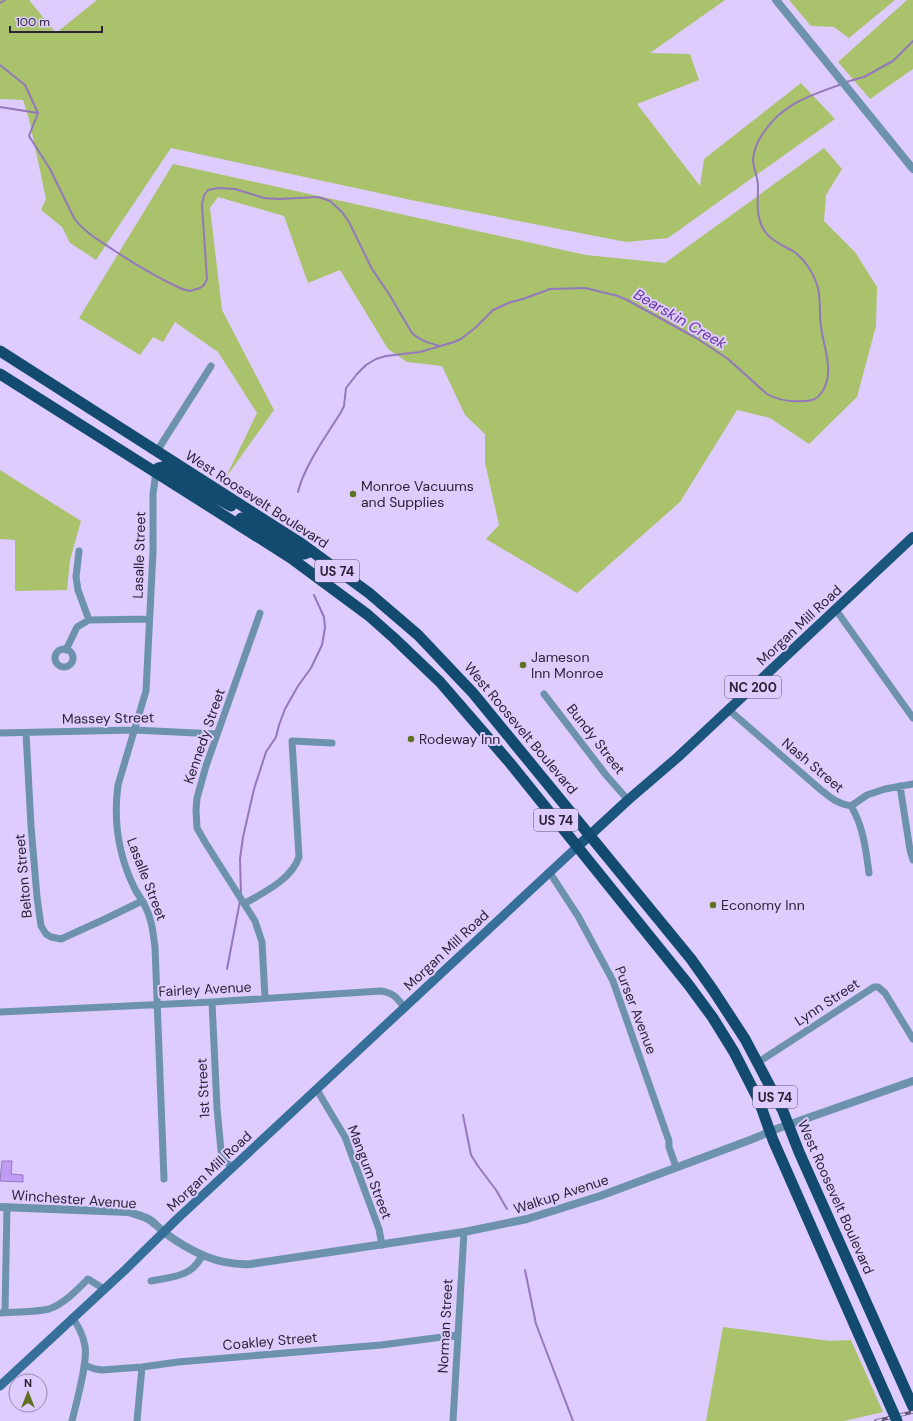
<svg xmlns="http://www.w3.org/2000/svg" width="913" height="1421" viewBox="0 0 913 1421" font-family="'DM Sans',sans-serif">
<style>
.green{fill:#a9c26b}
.water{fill:#c09cf5;stroke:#9378bc}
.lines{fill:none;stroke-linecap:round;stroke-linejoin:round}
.stream{stroke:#9378bc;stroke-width:2}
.minor{stroke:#6d92ae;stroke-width:7}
.tertiary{stroke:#6d92ae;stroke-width:8}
.secondary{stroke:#366f99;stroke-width:9}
.primary{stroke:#1a567d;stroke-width:10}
.trunk{stroke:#124b6f;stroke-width:11}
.rail-casing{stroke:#635875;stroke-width:3.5}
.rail{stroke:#dfccfe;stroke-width:2;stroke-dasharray:6;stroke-linecap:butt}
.trunk-bridge{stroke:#124b6f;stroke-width:11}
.poi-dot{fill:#5e7221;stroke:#dfccfe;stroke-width:1.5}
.labels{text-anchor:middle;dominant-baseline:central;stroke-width:4;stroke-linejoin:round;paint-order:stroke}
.shield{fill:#dfccfe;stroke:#615672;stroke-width:1}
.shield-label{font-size:13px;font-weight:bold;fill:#2b2336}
.poi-label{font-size:14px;fill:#2b2336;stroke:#dfccfe;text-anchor:start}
.street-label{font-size:14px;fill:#2b2336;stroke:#dfccfe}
.water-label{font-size:15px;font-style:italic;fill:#67369d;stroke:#dfccfe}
</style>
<rect width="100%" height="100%" fill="#dfccfe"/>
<path class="green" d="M0,0H29L56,33L97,0H725L650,53L690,54L699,80L637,104L700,186L704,159L801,83L835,119L668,238L626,242L411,200L171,148L96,260L70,243L62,227L41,210L46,199L29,119L23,100L0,99Z
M789,0H895L849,38L834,27L811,26Z
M907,0H913V69L870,99L838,62Z
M824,148L842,169L826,195L824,221L855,252L877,287L876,326L857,397L809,444L770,418L737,410L680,502L577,593L486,539L499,525L485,463V434L465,415L442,366L407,362L388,349L340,270L308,283L284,216L218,197L210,208L222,310L274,410L225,479L257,413L218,352L175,322L163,342L153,337L140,355L79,318L173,164L586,255L665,263Z
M0,470L81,521L70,560L67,590L15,591V540L0,539Z
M723,1327L830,1341L851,1340L883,1412L844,1421H706Z"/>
<path class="water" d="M2,1161H12L11,1174L23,1175V1182L0,1181Z"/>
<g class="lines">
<path class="stream" d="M0,3L5,0
M0,65L25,85L38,113L29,136L50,169L74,218C84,232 100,241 115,251C136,265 158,278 182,289L190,291L200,288L204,285L207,279L202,205L204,195L208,190L218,188L235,189L264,198L278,199L318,197L330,201L342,212L349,222L372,269L389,294L412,333C420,341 430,343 440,346
M846,82L864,77L893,61L913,41
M0,107L38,113
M298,492C304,466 327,435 341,412L344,406L346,388L357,374L366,365L376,359L386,356L420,352L454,342L461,339L475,328L493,310L511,302L523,299L550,289L585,288L618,296L627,300L698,339L728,359L767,394C779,401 791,402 805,401C813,401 817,399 822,392C835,372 824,349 821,327C819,314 821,301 818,288C814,274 805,259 793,251C784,246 773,242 766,233C755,218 758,203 758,186C758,177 753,168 753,159C754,149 758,140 764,132C783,103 812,95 842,84
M241,895L240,859L243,837L254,789L266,752L276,737L279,725L285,709L298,686L311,668L322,645L325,628L324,617L314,595
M227,969L240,901
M463,1115L471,1155L478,1166L496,1190L507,1209
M525,1270L536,1324L573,1421"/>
<path class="minor" d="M157,451L211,366
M156,472L153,494V552L146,691L118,785C113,822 118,854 134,887C137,894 142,899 145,906C152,919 153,933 155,947L164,1179
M79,551L76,577L78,590L89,620
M836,610L913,718
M260,613L206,766L197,798L196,810L197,828L205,842L255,921L262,942L265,998
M55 658a9 9 0 1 1 18 0a9 9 0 1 1-18 0Z
M66,650L77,627L89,620L149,619
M544,694L606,775L628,800
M729,710L821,790C831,798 838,804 851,806L867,795L885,789L913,784
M0,733L134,730L217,734
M26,733L31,826L37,897L41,926L46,934L51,937L61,939L105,919L142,901
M900,786L910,850L913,860
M851,806C863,825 866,850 869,873
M550,873L578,916L613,981L669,1141V1147L676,1167
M244,904C264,892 291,880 299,857L292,741L332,743
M212,1002L217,1108L221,1151L224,1159L232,1168
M0,1012L212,1002L380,991C393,992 397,998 405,1008
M757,1063L874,987H878L885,993L913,1039
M317,1090L345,1137L379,1229L382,1245
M151,1281C174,1276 190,1278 202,1256
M5,1312L7,1207
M0,1313C16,1311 33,1313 49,1309C64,1304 78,1289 88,1279L104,1289
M84,1365L95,1369L102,1370L142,1367L178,1362L381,1345L458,1335
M72,1421C76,1404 88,1362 85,1346C83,1336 79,1326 72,1318
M137,1421L142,1367
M453,1421L464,1232"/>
<path class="tertiary" d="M776,0L913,169
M0,1207L128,1212C138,1215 149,1217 156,1225C159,1227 162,1231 165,1233C191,1252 219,1266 251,1264L464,1232L527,1219L600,1196L750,1140L779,1128L913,1081"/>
<path class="secondary" d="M0,1386L125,1270L177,1219L577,847"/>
<path class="primary" d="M577,847L628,800L678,757L913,537"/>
<path class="trunk" d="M0,351L302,544L369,593L418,635L473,693L691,959L713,990L745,1039L783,1111L799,1152L913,1407
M0,374L291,558L368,615L394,638L440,682L510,763L688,984L713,1018L734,1052L759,1101L773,1140L885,1394
M156,472L158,468L162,467L165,468L187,482L231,506
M241,518L300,554H304L312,551"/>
<g class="rail-casing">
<path id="rail" d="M876,1421L913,1412"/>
</g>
<use href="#rail" class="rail"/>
<path class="trunk-bridge" d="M885,1394L897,1421"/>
</g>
<g class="poi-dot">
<circle cx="353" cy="494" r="4"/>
<circle cx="523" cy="665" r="4"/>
<circle cx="411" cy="739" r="4"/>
<circle cx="713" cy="905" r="4"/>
</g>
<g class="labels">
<g class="shield">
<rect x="315" y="560" width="44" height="22" rx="3"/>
<rect x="725" y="676" width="56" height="22" rx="3"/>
<rect x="534" y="809" width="44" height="22" rx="3"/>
<rect x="753" y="1086" width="44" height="22" rx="3"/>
</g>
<g class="shield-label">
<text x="337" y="571">US 74</text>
<text x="753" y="687">NC 200</text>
<text x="556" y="820">US 74</text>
<text x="775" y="1097">US 74</text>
</g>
<g class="poi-label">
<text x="361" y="486">Monroe Vacuums<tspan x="361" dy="16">and Supplies</tspan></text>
<text x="531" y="657">Jameson<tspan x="531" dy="16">Inn Monroe</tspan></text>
<text x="419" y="739">Rodeway Inn</text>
<text x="721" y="905">Economy Inn</text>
</g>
<g class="street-label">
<text transform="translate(257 499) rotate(33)">West Roosevelt Boulevard</text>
<text transform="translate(139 555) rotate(-88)">Lasalle Street</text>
<text transform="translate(799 625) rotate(-43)">Morgan Mill Road</text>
<text transform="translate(108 718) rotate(-1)">Massey Street</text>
<text transform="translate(521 728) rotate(50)">West Roosevelt Boulevard</text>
<text transform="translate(204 736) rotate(-71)">Kennedy Street</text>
<text transform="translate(596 739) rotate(52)">Bundy Street</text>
<text transform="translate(813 765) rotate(40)">Nash Street</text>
<text transform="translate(23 876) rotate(-95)">Belton Street</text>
<text transform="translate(147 879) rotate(69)">Lasalle Street</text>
<text transform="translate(446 950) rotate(-43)">Morgan Mill Road</text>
<text transform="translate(205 989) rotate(-3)">Fairley Avenue</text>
<text transform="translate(827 1002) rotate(-33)">Lynn Street</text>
<text transform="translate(636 1010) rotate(69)">Purser Avenue</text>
<text transform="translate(203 1088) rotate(-93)">1st Street</text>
<text transform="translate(209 1171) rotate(-43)">Morgan Mill Road</text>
<text transform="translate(370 1172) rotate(69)">Mangum Street</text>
<text transform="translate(561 1194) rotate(-18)">Walkup Avenue</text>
<text transform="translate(836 1197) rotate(66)">West Roosevelt Boulevard</text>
<text transform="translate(74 1199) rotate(4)">Winchester Avenue</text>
<text transform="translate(445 1326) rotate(-87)">Norman Street</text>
<text transform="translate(270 1341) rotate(-5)">Coakley Street</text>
</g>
<g class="water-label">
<text transform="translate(680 319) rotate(30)">Bearskin Creek</text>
</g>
</g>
<g transform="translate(28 1393)"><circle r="19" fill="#dfccfe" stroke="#9788ae"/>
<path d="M0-3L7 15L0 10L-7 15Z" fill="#5e7221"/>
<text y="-6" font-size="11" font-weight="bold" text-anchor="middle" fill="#2b2336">N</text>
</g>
<path d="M10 26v6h92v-6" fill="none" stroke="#2b2336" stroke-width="2"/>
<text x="16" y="26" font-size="12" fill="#2b2336" stroke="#dfccfe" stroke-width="3" paint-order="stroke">100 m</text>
</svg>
